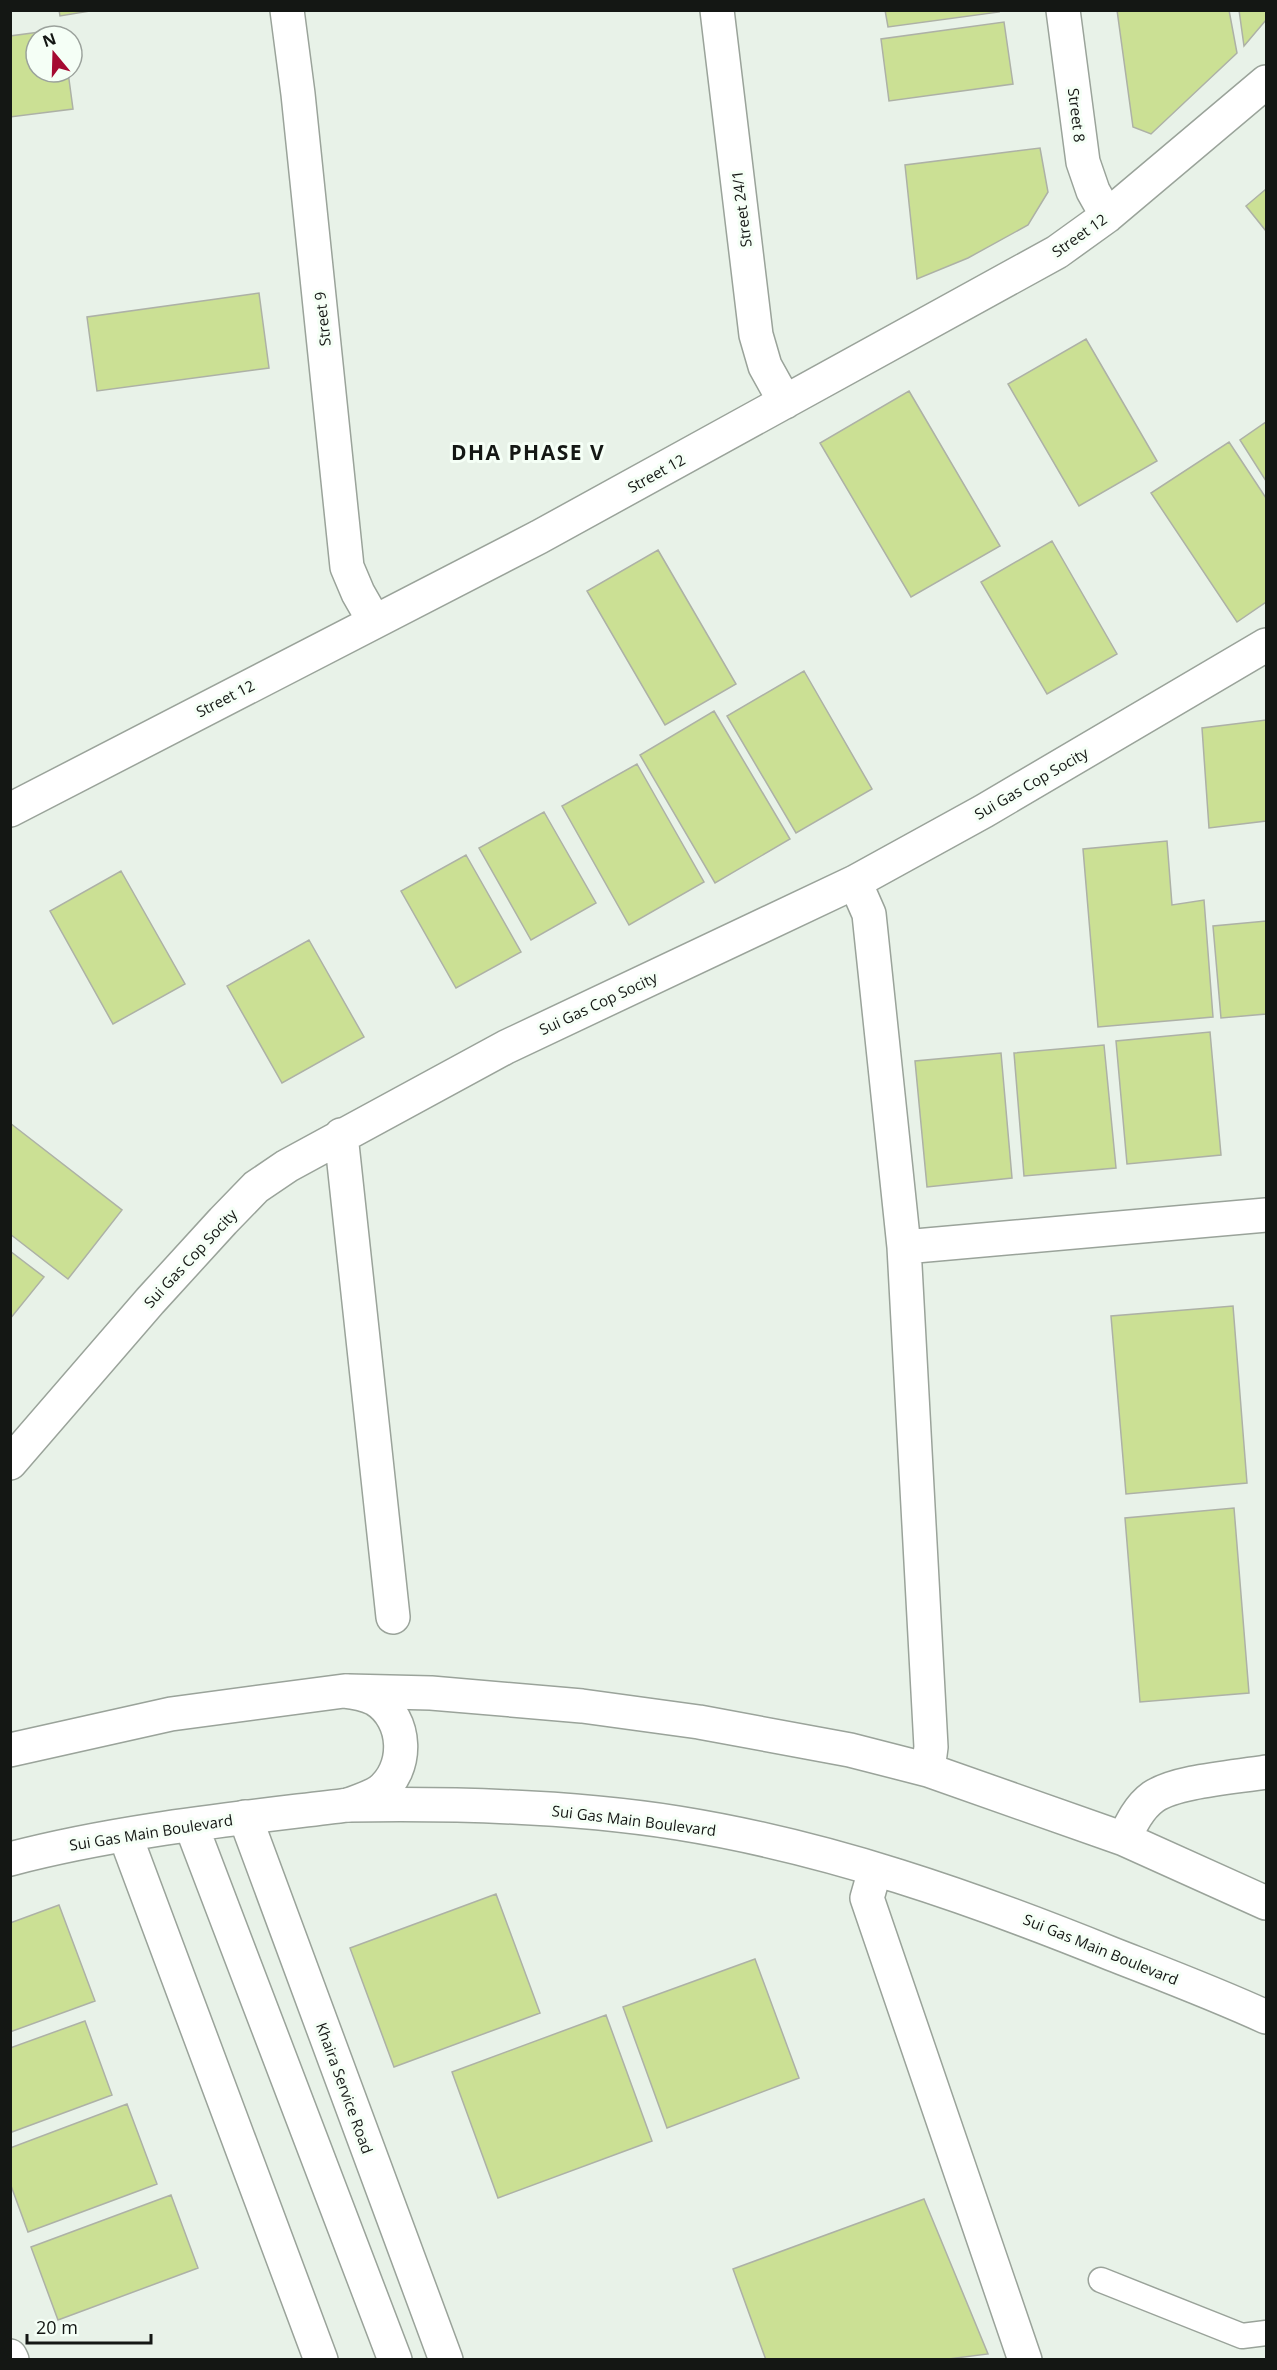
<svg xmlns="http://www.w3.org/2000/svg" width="1277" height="2370" viewBox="0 0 1277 2370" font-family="'Open Sans',sans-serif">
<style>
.building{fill:#cbe094;stroke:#adb1a6;stroke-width:1.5}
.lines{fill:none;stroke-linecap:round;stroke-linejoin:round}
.lane-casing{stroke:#9aa39a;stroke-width:27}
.street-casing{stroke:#9aa39a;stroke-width:36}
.secondary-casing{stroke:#9aa39a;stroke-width:36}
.lane{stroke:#fff;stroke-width:24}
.street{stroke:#fff;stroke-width:33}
.secondary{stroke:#fff;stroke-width:33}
.labels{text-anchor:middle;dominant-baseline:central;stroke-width:6;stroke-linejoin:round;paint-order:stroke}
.street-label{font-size:15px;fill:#141714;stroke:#f5fff6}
.district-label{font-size:21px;font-weight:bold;letter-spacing:1.5px;fill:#141714;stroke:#f5fff6}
</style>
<rect width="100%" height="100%" fill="#e8f2e8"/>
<path class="building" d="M59,10H96L60,16Z
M885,10H998L999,12L888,27Z
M1117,10H1229L1237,53L1151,134L1133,127Z
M1239,10H1266V20L1244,46Z
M1004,22L1013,84L889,101L881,39Z
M62,29L63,36H36V72H68L73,109L10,117V36Z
M1040,148L1048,192L1028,225L968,258L917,279L905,165Z
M1266,189V231L1246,206Z
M259,293L269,368L97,391L87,317Z
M1086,339L1157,461L1079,506L1008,384Z
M909,391L1000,546L911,597L820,443Z
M1266,422V481L1240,440Z
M1229,442L1266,498V602L1237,622L1151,493Z
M1052,541L1117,654L1047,694L981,582Z
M658,550L736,684L665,725L587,591Z
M804,671L872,789L796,833L727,716Z
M714,711L790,839L715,883L640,755Z
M1266,720V821L1209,828L1202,728Z
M637,764L704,882L629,925L562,806Z
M544,812L596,903L531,940L479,848Z
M1167,841L1172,905L1204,900L1213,1017L1098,1027L1083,849Z
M466,855L521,952L456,988L401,891Z
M121,871L185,984L113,1024L50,911Z
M1266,921V1014L1221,1018L1213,926Z
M309,940L364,1037L282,1083L227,986Z
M1210,1032L1221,1155L1127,1164L1116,1041Z
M1104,1045L1116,1168L1024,1176L1014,1053Z
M1001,1053L1012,1178L927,1187L915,1061Z
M10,1123L122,1210L68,1279L10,1234Z
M10,1251L44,1277L10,1319Z
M1233,1306L1247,1483L1126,1494L1111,1316Z
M1234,1508L1249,1693L1140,1702L1125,1518Z
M496,1894L540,2013L394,2067L350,1948Z
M59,1905L95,2001L10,2032V1923Z
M755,1959L799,2078L667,2128L623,2007Z
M606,2015L652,2141L498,2198L452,2072Z
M85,2021L112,2095L12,2132L10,2127V2048Z
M127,2104L157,2184L28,2232L10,2183V2148Z
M171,2195L198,2268L58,2320L31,2247Z
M924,2199L988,2354L940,2360H766L733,2269Z"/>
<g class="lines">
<g class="lane-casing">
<path id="lane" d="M1101,2280L1242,2336L1266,2333"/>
</g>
<g class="street-casing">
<path id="street" d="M287,10L298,94L347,567L358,593L374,621
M717,10L756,335L765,366L785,402
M1063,10L1083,162L1093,191L1107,216
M10,810L539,537L1057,252L1107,216L1266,82
M855,882L869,914L904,1247L931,1747L928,1770
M341,1135L393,1617
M904,1247L1266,1215
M10,1463L150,1301L223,1221L256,1187L287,1166L506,1047L855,882L984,811L1266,645
M348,1691L431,1693L582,1706L699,1722L850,1750L928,1770L1124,1839L1266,1903
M348,1805C458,1803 569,1806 678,1823C828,1847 971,1897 1112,1954C1163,1974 1216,1994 1266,2017
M245,1817L446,2360
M1124,1839C1131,1824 1139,1807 1153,1797C1176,1781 1237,1777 1266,1772
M875,1870L867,1898L1025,2360
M10,2356L12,2360"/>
</g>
<g class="secondary-casing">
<path id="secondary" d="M10,1750L171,1714L344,1691C355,1692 365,1694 375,1699C408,1719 409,1770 379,1792C369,1798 359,1801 348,1805C235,1819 121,1830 10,1859
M191,1825L395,2360
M125,1835L321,2360"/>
</g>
<use href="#lane" class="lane"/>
<use href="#street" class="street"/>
<use href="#secondary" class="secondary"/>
</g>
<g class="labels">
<g class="street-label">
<text transform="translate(1077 115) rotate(83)">Street 8</text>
<text transform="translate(741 209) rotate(-97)">Street 24/1</text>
<text transform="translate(1079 235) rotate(-35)">Street 12</text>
<text transform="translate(322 319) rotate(-96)">Street 9</text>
<text transform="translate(656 473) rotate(-29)">Street 12</text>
<text transform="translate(225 698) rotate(-27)">Street 12</text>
<text transform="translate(1031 783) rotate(-30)">Sui Gas Cop Socity</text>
<text transform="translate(598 1003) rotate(-25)">Sui Gas Cop Socity</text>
<text transform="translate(190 1258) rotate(-47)">Sui Gas Cop Socity</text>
<text transform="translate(634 1820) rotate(7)">Sui Gas Main Boulevard</text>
<text transform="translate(151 1832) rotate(-9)">Sui Gas Main Boulevard</text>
<text transform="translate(1101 1949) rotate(22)">Sui Gas Main Boulevard</text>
<text transform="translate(345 2088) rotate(70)">Khaira Service Road</text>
</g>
<g class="district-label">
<text x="528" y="452">DHA PHASE V</text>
</g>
</g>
<rect width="1277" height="2370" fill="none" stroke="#141714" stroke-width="24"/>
<g transform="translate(54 54) rotate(341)"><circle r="28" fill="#f5fff6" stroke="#9ba29c" stroke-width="1.5"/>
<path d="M0-4.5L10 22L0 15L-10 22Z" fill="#a50a31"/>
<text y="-9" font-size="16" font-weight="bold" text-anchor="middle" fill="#141714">N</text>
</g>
<path d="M27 2334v9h124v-9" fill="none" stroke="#141714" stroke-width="3"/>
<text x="36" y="2334" font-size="18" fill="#141714" stroke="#f5fff6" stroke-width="4.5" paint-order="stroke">20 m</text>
</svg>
